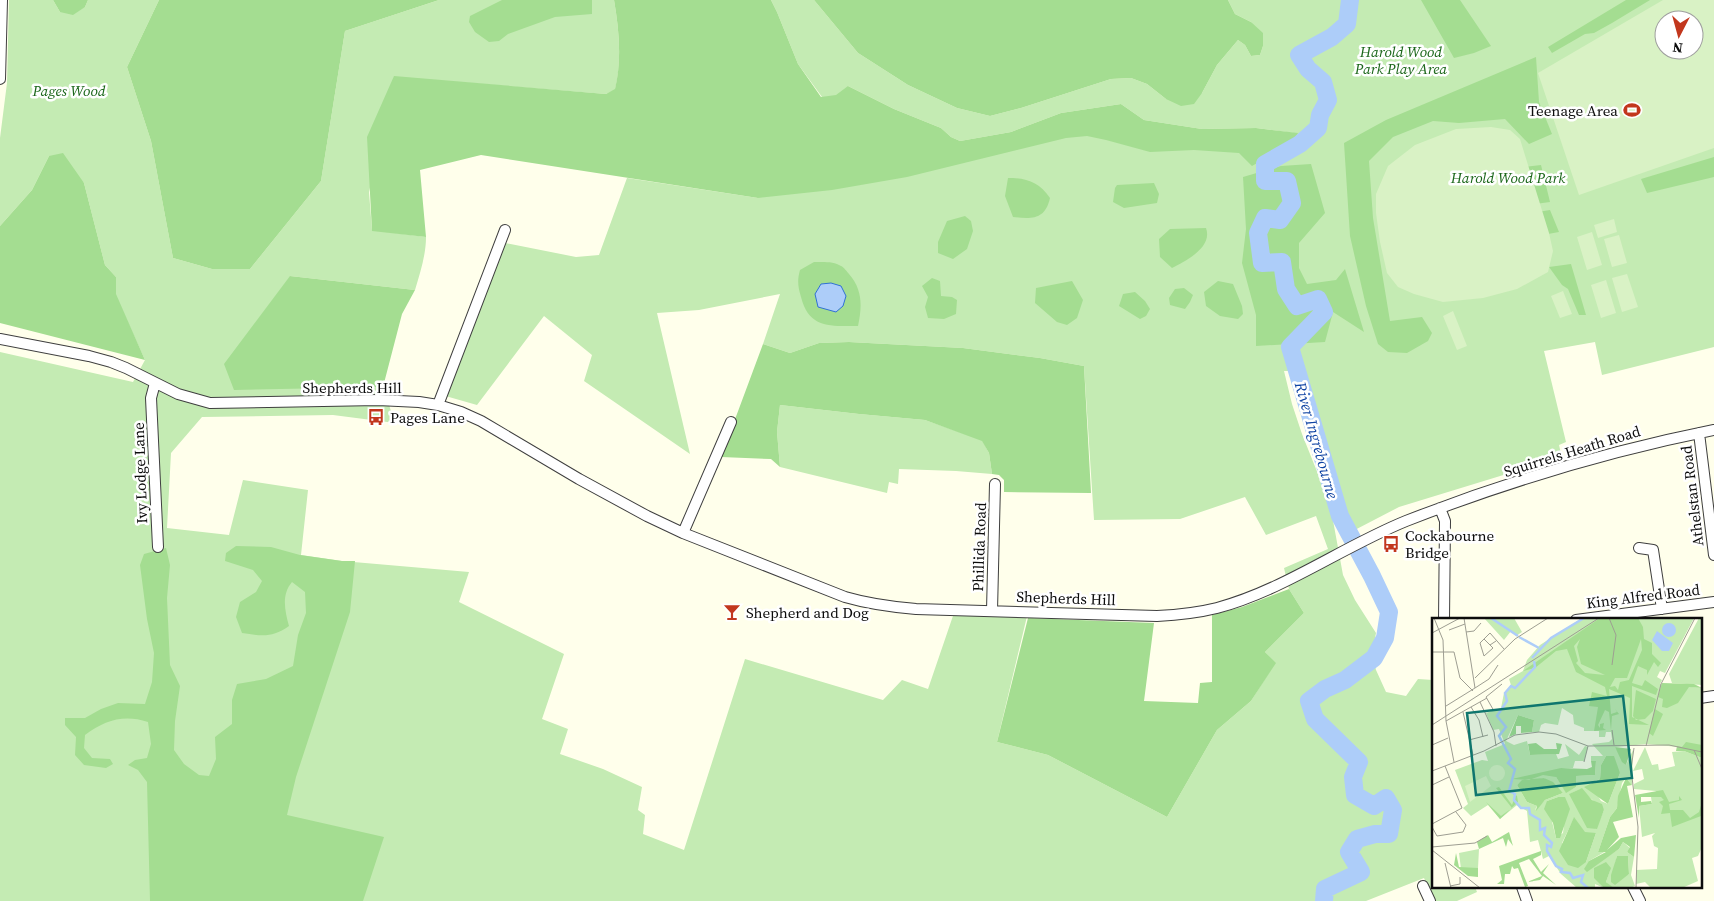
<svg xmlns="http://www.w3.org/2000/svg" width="1714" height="901" viewBox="0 0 1714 901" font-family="'Source Serif 4',serif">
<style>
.green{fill:#c4ebb3;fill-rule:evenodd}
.forest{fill:#a4dd91}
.pitch{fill:#d9f2c5;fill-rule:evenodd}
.water{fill:#adcdf9;stroke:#3071d4}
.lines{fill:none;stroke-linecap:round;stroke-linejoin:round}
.river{stroke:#adcdf9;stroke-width:18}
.minor-casing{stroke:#3f3f3f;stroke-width:12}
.minor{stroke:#fff;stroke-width:10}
.labels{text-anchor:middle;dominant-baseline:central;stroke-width:5;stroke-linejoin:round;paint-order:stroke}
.park-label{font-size:15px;font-style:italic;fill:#1a6619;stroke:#fff}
.poi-label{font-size:15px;fill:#0c0c0c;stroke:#fff;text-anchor:start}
.street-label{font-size:15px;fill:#0c0c0c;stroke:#fff}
.water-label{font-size:16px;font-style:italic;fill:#1044a3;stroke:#fff}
.inset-river{fill:none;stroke:#adcdf9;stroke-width:2.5}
.inset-road{fill:none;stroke:#9e9e92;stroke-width:1}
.view{fill:#0f766e;fill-opacity:0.15;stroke:#0f766e;stroke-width:2.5}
.inset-edge{fill:none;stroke:#0c0c0c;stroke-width:2.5}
</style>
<rect width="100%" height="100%" fill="#ffffeb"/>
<path class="green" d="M9,0H53L60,12L85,7L88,0H159L127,67L151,141L173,258L212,269H250L321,181L345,31L439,0H614C619,29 622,60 615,90L606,94L394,77L369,192L372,230L426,237C426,255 420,273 415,290L290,276L301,389L383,387L395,423L333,415L202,417L171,453L167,528L229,535L243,480L308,490L301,555L342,561L469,572L459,602L564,654L542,719L568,729L560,754L603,769L642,787L638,810L645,815L643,834L684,850L745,659L883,700L902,680L928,689L955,610L1028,612L997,742L1048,755L1167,817L1217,730L1251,701L1275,663L1265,652L1304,613L1289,589L1284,568L1328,549L1316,516L1266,535L1245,497L1180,519L1094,520L1084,366L1040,358L963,348L849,342L819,343L790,353L763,344L780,294L699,310L657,313L690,454L584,381L592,355L544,316L477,405L442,395L500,242L576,257L599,255L627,178L758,198L822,97L798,64L777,12L771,0H814L858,53L908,85L957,108L990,116L1021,108L1111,79L1131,78L1147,84L1166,99L1202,93L1217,65L1238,40L1245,45L1251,56L1260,55L1263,46L1251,22L1235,14L1228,0H1714V347L1602,375L1595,342L1544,351L1566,442L1559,445L1562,458L1523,469L1399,507L1349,533L1340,516L1297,371H1284L1292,404L1302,434L1330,504L1343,575L1355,600L1376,633L1372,653L1376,670L1386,692L1406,696L1418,679L1433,680V887H1475L1477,892L1457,901H1434L1424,878L1366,901H0V352L133,382L145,360L115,294L116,277L105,265L84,183L49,156L32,190L0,226V138L7,83ZM1664,20H1694V50H1664ZM848,86L894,109L941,128L951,137L960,141L1011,132L1061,113L1121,104L1144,120L1202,129L1256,128L1294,133L1139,131L1063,126L859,185Z
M780,405L859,414L925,420L982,440L989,453L992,474L956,471L899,469L898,484L889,482L887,493L780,467L777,432Z"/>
<path class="forest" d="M53,0H88L85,7L73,15L60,12Z
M159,0H439L345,31L321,181L250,269H212L173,258L151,141L127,67Z
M502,0H592V14L555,17L508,34L499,41L489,42L475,32L469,22L470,16Z
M614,0H771L777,12L798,64L821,97L836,95L848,86L894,109L941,128L951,137L960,141L1011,132L1061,113L1121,104L1144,120L1202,129L1256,128L1298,133L1292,143L1252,166L1239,153L1194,150L1150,152L1106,140L1087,136L1066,138L907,177L832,190L758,198L481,155L420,170L426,237L372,231L367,137L394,76L606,94L615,89C622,60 619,29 614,0Z
M814,0H1228L1235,14L1251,22L1263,33V46L1260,55L1251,56L1245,45L1238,40L1217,65L1202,93L1194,104L1181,106L1166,99L1147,84L1131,78L1111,79L1021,108L990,116L957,108L908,85L858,53Z
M1421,0H1460L1491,46L1474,53L1454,58Z
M1626,0H1650L1612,23L1594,33L1585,34L1552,53L1548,47Z
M1536,57L1539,102L1552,134L1529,144L1505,119L1459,123L1433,121L1393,137L1369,161L1373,218L1390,321L1422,317L1432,333L1428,341L1407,353L1388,352L1378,344L1366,306L1350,236L1344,143L1386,120Z
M63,153L84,183L105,265L116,277V294L145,360L0,323V226L32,190L49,156Z
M1714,157V177L1647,193L1641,179Z
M1311,164L1325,213L1299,243V268L1307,284L1336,280L1345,269L1364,332L1333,312L1325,342L1256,346V315L1242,263L1246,229L1243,177L1281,166Z
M1541,165L1550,202L1521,206L1508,169Z
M1008,178C1027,178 1039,182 1050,198C1045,220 1032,219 1013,217L1005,196Z
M1154,183L1159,194L1157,203L1124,208L1113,202L1115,188L1117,185Z
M1550,210L1559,232L1526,238L1519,215Z
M965,216L971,221L973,231L967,249L953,259L938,253V242L947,221Z
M1206,228C1213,247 1186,261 1172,268L1160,257L1159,239L1170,229Z
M814,262C823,262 834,261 841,266C844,267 847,272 849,274C863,290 862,307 858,326C831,326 809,329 801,297C798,287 797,281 800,270Z
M1571,264L1586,315H1579L1568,289L1562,285L1549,267Z
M290,276L415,290L402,314L383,387L234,390L224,364Z
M932,278L940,281L941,296L952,297L957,300L956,314L944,319L928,318L925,307L928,297L922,286Z
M1072,281L1083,300L1077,318L1067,325L1057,322L1035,303L1036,288Z
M1218,281L1233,284L1242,306L1243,314L1238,319L1220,316L1206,306L1204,292Z
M1184,288L1193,295L1190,302L1185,309L1170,305L1169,298L1175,289Z
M1135,292L1145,301L1150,309L1146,316L1140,319L1119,306L1123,294Z
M849,342L963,348L1040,358L1084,366L1091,493L1004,492V480L999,475L992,474L989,453L982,441L925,420L859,414L780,405L777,432L780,467L771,459L721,457L763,344L790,353L819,343Z
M236,546L271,547L300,555L342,561H355L350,612L296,777L287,815L384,837L363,901H150L147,782L138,770L128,765L135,760L147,758L151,744L148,722C124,714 105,720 85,735L84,748L92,758L110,759L113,764L106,768L84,765L75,755L76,737L65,725V718H85L101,709L118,703L145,704L152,682L154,653L147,619L140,565L144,554L166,548L170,565L167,598L170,665L180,686L175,721L174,750L184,764L199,775L209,776L216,759L215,737L232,724V700L237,684L266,679L293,666L298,635L306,613L305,592L292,582C281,595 285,611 289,626C272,638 262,636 242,633L236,617L240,602L256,592L262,581L253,570L225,561L226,553Z
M1289,589L1304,613L1265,652L1276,663L1251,701L1217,730L1167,817L1048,755L997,742L1028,618L1154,623L1144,701L1198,703L1200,683L1212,682V615L1242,607Z"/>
<path class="pitch" d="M1663,0H1714V148L1579,195L1538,73ZM1664,20H1694V50H1664Z
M1491,127L1510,130L1520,139L1549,233L1553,251L1548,272L1517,289L1483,298L1443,302L1414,294L1398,287L1387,273L1380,242L1376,213V194L1388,166L1415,145L1456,129Z
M1614,219L1617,232L1598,238L1594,225Z
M1592,232L1602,265L1587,270L1577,237Z
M1619,235L1627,263L1612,267L1604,239Z
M1627,274L1638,307L1622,312L1612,278Z
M1606,280L1616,313L1601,318L1591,285Z
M1563,291L1572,314L1560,318L1551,296Z
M1453,311L1467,346L1457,350L1443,316Z"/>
<path class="water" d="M831,283L841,286L846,296L843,306L836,312L818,307L815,294L821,284Z"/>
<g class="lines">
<path class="river" d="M1324,901L1325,889L1361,872L1349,852L1357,839L1375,834H1389L1393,810L1386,798L1374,806L1355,795L1353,777L1359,762L1315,719L1309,701L1325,689L1345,680L1374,658L1385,638L1389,612L1372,576L1340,516L1290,347L1324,312L1318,299L1297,306L1286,289L1282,262L1262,263L1258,233L1265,218L1280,220L1292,203L1287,181H1265V164L1300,144L1318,128L1320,115L1328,100L1323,82L1308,69L1299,55L1332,37L1347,24L1350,0"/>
<g class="minor-casing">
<path id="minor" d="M0,79L2,0
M0,339L89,356L111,362L126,368L178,394L210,403L378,400L419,402L438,405L461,412L481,421L579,479L647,516L683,533L845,597C869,604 892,607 916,609L1157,616C1177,615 1197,613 1217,608C1284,590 1342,547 1406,521C1506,482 1609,451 1714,430
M155,383L151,398L158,547
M438,405L505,230
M1699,433L1714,555
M1440,508L1445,521L1444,620
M683,533L731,422
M1639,548L1653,550L1662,609
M992,611L995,484
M1576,620L1714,602
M1700,698L1714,696
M1423,886L1430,901
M1522,887L1527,901
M1633,887L1640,901"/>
</g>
<use href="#minor" class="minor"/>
</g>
<defs>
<g id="stadium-bare" transform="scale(1.35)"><path d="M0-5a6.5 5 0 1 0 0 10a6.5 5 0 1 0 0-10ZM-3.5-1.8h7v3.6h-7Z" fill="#c2371d" stroke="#fff" stroke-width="2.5" paint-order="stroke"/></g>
<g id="bus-bare" transform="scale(1.35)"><path d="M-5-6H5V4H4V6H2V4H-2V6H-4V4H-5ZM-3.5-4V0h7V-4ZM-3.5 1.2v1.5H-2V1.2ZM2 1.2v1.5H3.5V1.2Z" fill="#c2371d" stroke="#fff" stroke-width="2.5" paint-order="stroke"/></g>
<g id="bar-bare" transform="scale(1.35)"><path d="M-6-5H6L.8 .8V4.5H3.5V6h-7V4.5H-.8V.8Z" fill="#c2371d" stroke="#fff" stroke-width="2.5" paint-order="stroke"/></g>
</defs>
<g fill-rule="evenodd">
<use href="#stadium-bare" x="1632" y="110"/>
<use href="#bus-bare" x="376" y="417"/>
<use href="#bus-bare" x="1391" y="544"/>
<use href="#bar-bare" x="732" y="612"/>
</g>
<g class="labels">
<g class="park-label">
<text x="1401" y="51">Harold Wood<tspan x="1401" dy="17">Park Play Area</tspan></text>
<text x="69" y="90">Pages Wood</text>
<text x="1508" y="177">Harold Wood Park</text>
</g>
<g class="poi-label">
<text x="1618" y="110" text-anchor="end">Teenage Area</text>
<text x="390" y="417">Pages Lane</text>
<text x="1405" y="535">Cockabourne<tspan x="1405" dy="17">Bridge</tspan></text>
<text x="746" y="612">Shepherd and Dog</text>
</g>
<g class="street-label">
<text x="352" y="387">Shepherds Hill</text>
<text transform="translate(1572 451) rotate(-17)">Squirrels Heath Road</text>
<text transform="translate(140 473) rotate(-92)">Ivy Lodge Lane</text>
<text transform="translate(1692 496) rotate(-97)">Athelstan Road</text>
<text transform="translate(979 547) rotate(-88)">Phillida Road</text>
<text transform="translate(1643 596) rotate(-7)">King Alfred Road</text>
<text transform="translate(1066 598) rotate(2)">Shepherds Hill</text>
</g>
<g class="water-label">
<text transform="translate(1317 440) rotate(74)">River Ingrebourne</text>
</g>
</g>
<g transform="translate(1432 618)">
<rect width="270" height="270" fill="#ffffeb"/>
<path d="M52,0H82L90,14L84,18L79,13L72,22ZM150,0H262L233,55L228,53L225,59L230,62L228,66L270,70V134L258,130L214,126L183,129L194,147L201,132L200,167L194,160L190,165L185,190L178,199L166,234L174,233L157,243L158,250L187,231L191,224L198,230L195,234L202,239L199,257L203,268L198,270H182L177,267L174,264L178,252L162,258L172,270L163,266V270H145L129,256L117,238L111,241L106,222L98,224L95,193L85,187L68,201L56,187L39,198L31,190L36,186L23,152L50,142L56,143L53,134L73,126L67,111L61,112L54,95L69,90L72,75L79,67L77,61L91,53L95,42L108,27ZM130,90L141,97L142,106L152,110V113H167V119H173L174,114H179L180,121L177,124L160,126L171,138H159V143H164L163,157L144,158V169L134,174L124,159L129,150H141L143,143H152L156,129L153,128L147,137L133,126L137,138L126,141L124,136L98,137L95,123L82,127L74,123L86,97L102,102L100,114H107L109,107L113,105L126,107ZM174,138L188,155L176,186L169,183L158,165L168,161L169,147ZM112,160L131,175L113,182L103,192L105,188L95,184L85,167L91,162L96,164ZM148,171L172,192L164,211L138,176ZM126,179H133L132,207L131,215L124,220L115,183ZM142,200L153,215H164L154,244L130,225ZM185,238H196L197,256L179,264ZM267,0L270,2V67L240,65L237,56ZM213,129L220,147L226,146L227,152L243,148L240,134L252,133L270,140V229L266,238L260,240L266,263L250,270H219L213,264L204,266V252L225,251L226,230L222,228L220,218L223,215L210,219L207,188L220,186L219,179L223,178L224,173L202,171V166L212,161L210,151L201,153ZM47,231L46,250L29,251L27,235Z" fill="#c4ebb3" fill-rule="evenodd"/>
<path d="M168,0H206L211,9L212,21L220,25V36L229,45L226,49L222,44L215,57V52L206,48L200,65L210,68L213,62L226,71L224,77L200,68V99L217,107L197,106L198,80L177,71L179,96L185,94L183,91L187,96L180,98L179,112L177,94L173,92L166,107L168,110V106L172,105L171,110L174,112L162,113L166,89L157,88L160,74L175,78L173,69L144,54L135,31L124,33L103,50L91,53ZM148,21L145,29L149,46L173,57L153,55L144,45L146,43L142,28ZM209,21L210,32L197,62L188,64L186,72L183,68L178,69L183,60H195ZM230,65L262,66L270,70L257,69L246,85L235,90L230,89L231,81L226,79ZM204,72L224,81L221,93L213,101L204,102L201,98ZM223,91L231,96L221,118L217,115ZM86,97L102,102L100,114L89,115V108H84V116L77,119ZM254,124L270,127V140L252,133H244L245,128L250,129ZM104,125L112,131H125L124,125L130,126L127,136L98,137L96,126ZM183,129L199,131L194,147L190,144ZM174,138H182L188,155L176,186L152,169L168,161L169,147ZM159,143H164L163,157L144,158V169L134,175L124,159L111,157L97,162L80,161L129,150L155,151L160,149ZM112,160L121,164L131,175L113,182L104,193L105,188L95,184L85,167L90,162ZM194,160L200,167L195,168L201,199L181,204L187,219L175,232L189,220L204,217L202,239L195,234L198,229L191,224L187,231L155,254L152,251L157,243L174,234H166L178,199L185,190L186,178ZM67,169L80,187L83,179L79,173L85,178L86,184L68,201L54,184L69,198L80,190L64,170ZM150,170L160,182L170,186L172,192L165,211L155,210L137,176ZM231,172L237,184L247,182V178L250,182L237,186L238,192H251L258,200L267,194L270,184V224L269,198L240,209L238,195L229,196L231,188L227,184L232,182L229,179H209V184L219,183L220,186L207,188V200L203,177ZM126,179H133L138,191L128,220H124L121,205L112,191L115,183ZM142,199L153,214L164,215L154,244L146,250L136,247L127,233ZM77,214L81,228L76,221L74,229L71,220L47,231L45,224L56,217L60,224ZM109,233V237L101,241L109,254L117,246L111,255L124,267L111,258L108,262L95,264L110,258L97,241L87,245L96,268L93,269L86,250L82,251L80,248L78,256H73L72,266H65L70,262L67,248ZM24,235L27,249L46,250V259L36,258L22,247ZM185,238H196L197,256L183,267L179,264V257ZM174,244L179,250L174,264L182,270H172L162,260V250Z" fill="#a4dd91" fill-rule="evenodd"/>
<path d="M57 155a8 8 0 1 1 16 0a8 8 0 1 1-16 0ZM54,158L59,168L38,184L33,168Z" fill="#d9f2c5"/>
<path d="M230 12a7 7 0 1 1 14 0a7 7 0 1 1-14 0ZM225,13L241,25L237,33H230L220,22Z" fill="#adcdf9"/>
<path class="inset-river" d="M59,0L86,18M87,19L107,30M100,40L119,20L152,0M102,43L103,49L83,70L79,68L73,75L75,83L65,98L74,109L67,118L79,141L76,145L83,151L77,173L83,176L82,182L89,190H97L98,196L108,202V212L113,210L112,217L120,225L119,229L115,227V233L124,248L130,251L129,254L138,255L141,260L151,257L149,264L156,270"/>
<path class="inset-road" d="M2,0L11,22L14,103L22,144M177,0L184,17L180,47M17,12L33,6M34,14L42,13L49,5M0,15L28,0M52,21L58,27L64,23M58,27L61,30L52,38L48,25L58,15L72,31M0,34H22L28,60L41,73M43,60L83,21L116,0M43,70L57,61L66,47M48,84L62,114L64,128M14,88L43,70L32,0M39,89L47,102L51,119M62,93L54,79L70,66M31,94L41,137M14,103L55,80M0,107L167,0M180,112L182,127M37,122L56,117M0,127L16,120M214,128L229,66L263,0M202,130L199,151L206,209L204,270M262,132L270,151M152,144L156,128M0,153L52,133L83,117L107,114L124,116L156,128L237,127L270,134M0,167L17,159M0,206L30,190L13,148M0,209L5,218L31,214L34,207L24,194M0,229L43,225L55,218M0,232L48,270M13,245L19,270M18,268L28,266V259"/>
<path class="view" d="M191,78L200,160L44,177L35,95Z"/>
<rect width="270" height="270" class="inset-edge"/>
</g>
<g transform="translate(1679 35) rotate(186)"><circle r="24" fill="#ffffff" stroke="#9e9e9e"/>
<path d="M0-4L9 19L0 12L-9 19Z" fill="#c2371d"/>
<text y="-8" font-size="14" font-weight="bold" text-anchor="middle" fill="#0c0c0c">N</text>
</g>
</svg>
